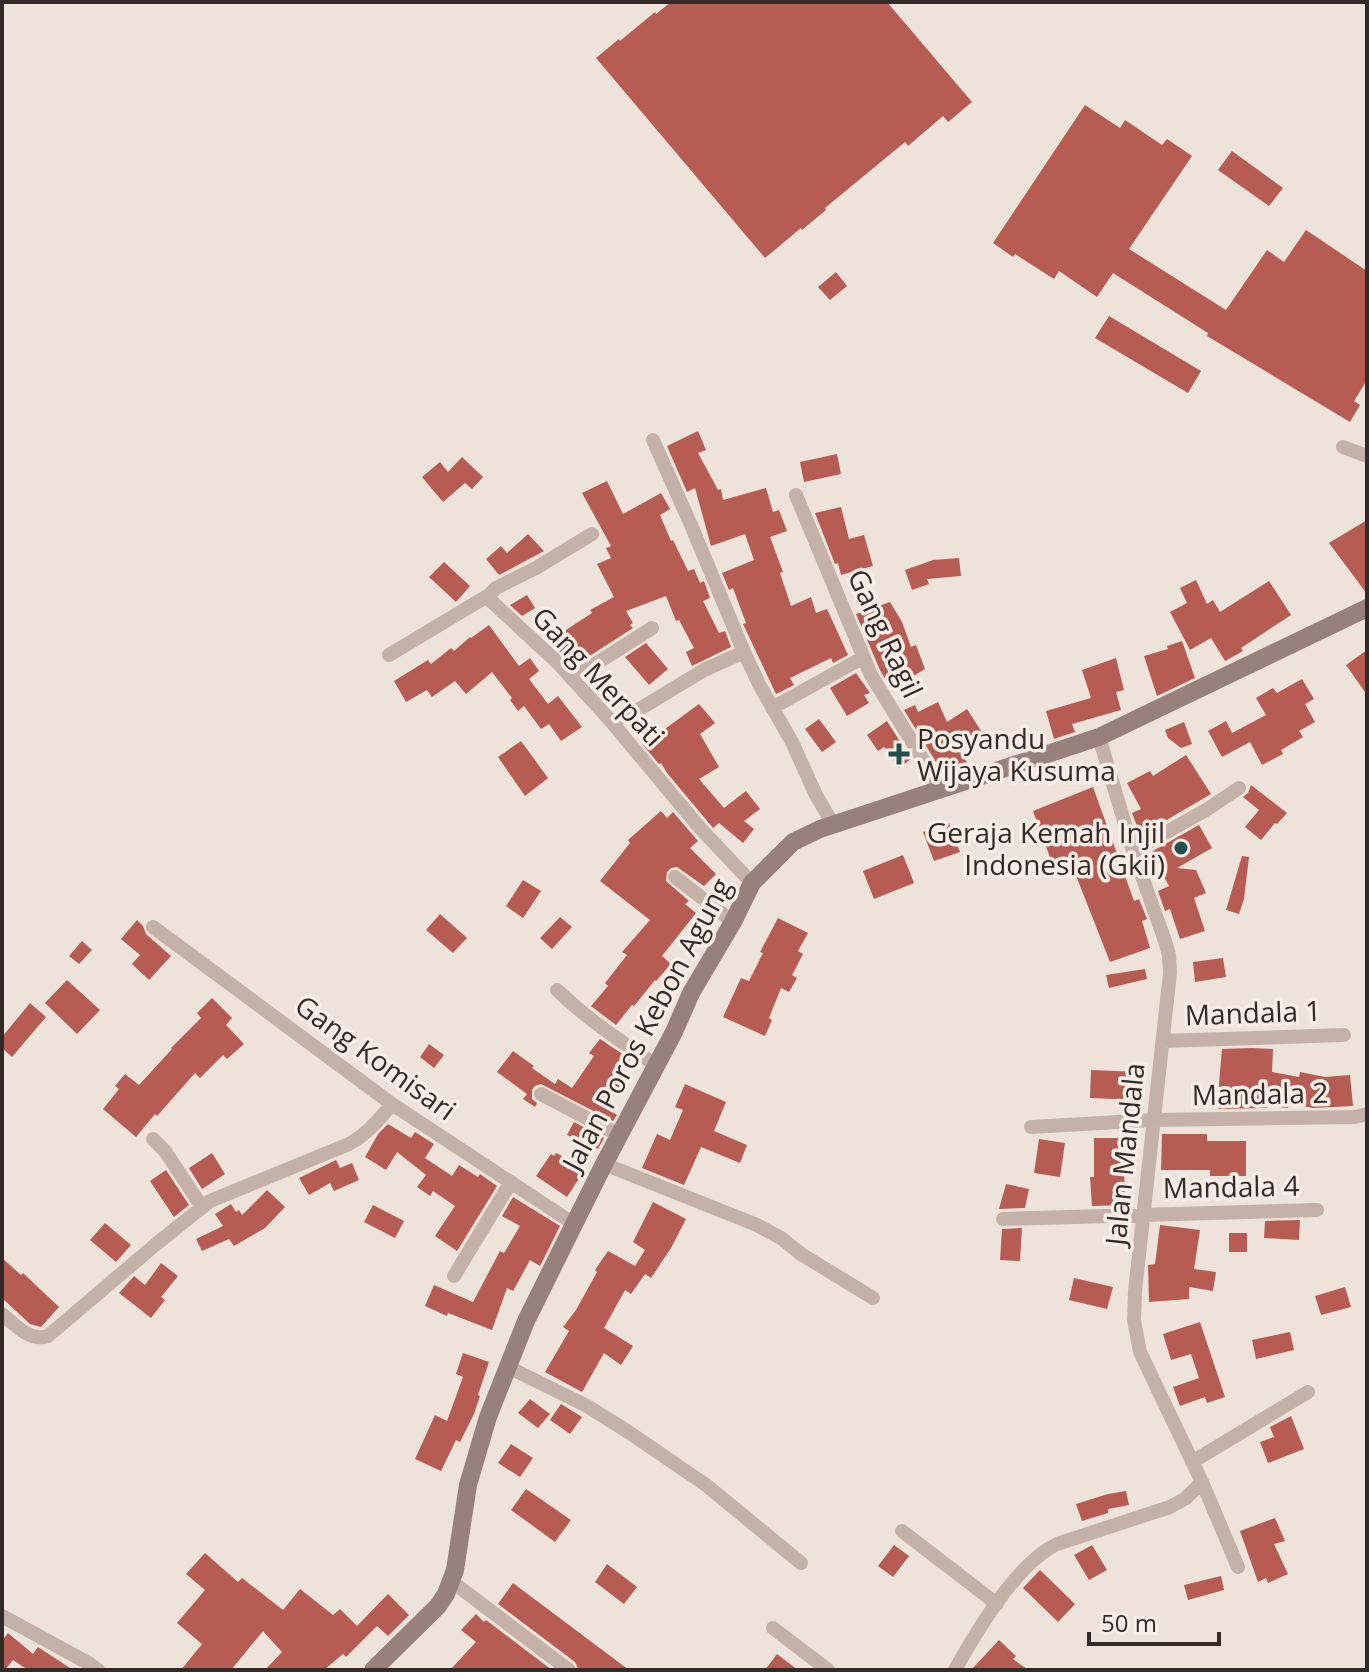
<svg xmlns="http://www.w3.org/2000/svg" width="1369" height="1672" viewBox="0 0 1369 1672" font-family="'Open Sans',sans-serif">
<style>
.building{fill:#b65c52}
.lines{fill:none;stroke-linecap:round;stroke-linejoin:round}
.street{stroke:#c4b2a9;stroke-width:14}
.secondary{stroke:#98817b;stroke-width:18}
.poi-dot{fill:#234e4b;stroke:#f6ede7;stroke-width:3}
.labels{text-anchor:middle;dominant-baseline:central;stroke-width:7;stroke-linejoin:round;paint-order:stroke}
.street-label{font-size:28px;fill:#332a28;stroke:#f6ede7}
.poi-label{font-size:28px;fill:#332a28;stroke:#f6ede7;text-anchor:start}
</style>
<rect width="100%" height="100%" fill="#eee3db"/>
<path class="building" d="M671,2H887L972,102L948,122L943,116L908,146L905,142L825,208L826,210L802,230L801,228L765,258L596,58L619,39L620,41L655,12L656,14Z
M1085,105L1120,128L1125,120L1162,145L1167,139L1192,156L1129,249L1226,310L1267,250L1284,262L1306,230L1367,271V380L1354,401L1360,405L1350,422L1207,336L1208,333L1113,273L1097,297L1059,271L1054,279L1015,254L1013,257L993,243Z
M1232,151L1283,188L1269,206L1218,170Z
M836,272L847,286L830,300L818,287Z
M1109,316L1201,371L1188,393L1095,338Z
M698,431L706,450L698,453L718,490L721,489L723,500L766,488L773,512L779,510L787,531L770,537L783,572L780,573L791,606L811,597L816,613L827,609L848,655L833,663L831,658L790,678L794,685L776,694L743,624L746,623L733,588L729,590L722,573L754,560L745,534L711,546L695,488L687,492L667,446Z
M837,454L841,474L804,482L800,462Z
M462,457L483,477L472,489L465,483L443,502L422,477L440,462L448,472Z
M607,481L623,514L661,493L670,509L660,515L671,541L673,540L688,571L694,569L700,583L704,581L710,598L703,601L719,633L725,631L731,647L692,666L686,652L694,648L679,620L676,621L666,596L626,611L633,623L630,625L633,628L574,666L549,641L592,613L590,610L614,597L597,564L611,558L606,548L611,546L582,493Z
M841,507L849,539L864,535L873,566L841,575L838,563L835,564L815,513Z
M1367,520V594L1329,543Z
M528,534L544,551L499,575L486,559L501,546L507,553Z
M959,558L961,576L927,579L929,584L912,590L905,570L933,560Z
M444,562L470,586L456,602L429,577Z
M1196,580L1207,604L1213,600L1220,612L1269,581L1291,615L1241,648L1243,651L1225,661L1211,638L1190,650L1170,612L1187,603L1180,588Z
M527,595L535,608L522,616L510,605Z
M890,602L902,622L911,647L916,645L925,669L910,678L889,686L880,670L856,614Z
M489,625L519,666L530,658L539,671L529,679L548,704L558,696L582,727L561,741L549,724L541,729L524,706L518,711L510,700L512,698L492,672L466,694L455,681L432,697L427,690L406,702L394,681L428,660L431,664L451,648L454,651L470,637L471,638Z
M1182,641L1195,678L1157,696L1144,656L1168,649L1167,646Z
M646,643L668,669L649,685L625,657Z
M1367,650V695L1346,665Z
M1116,658L1124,690L1116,692L1121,710L1072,724L1075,732L1054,739L1046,711L1091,698L1082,670Z
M856,673L870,693L864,695L869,703L847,716L830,688Z
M1302,679L1314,699L1305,704L1315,722L1299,731L1303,737L1281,750L1283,754L1262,765L1250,742L1222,757L1208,731L1226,721L1232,733L1266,715L1256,698L1273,688L1277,693Z
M938,702L947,722L967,709L983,734L958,750L967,762L944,775L904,710L915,705L918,712Z
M699,704L715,723L700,734L719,767L699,779L724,808L746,791L760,809L744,821L754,829L743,843L719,823L713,828L667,773L661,763L659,764L643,745Z
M819,719L836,742L822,752L805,729Z
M887,721L911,759L899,768L884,747L878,751L867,735Z
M1184,722L1192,744L1181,748L1168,738L1165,730Z
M521,741L548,778L525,796L498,757Z
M1186,755L1211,794L1141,835L1140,834L1132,813L1141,809L1127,783L1150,771L1153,776Z
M1251,785L1287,813L1277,824L1275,823L1261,840L1245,827L1259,810L1243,797L1248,793Z
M1093,787L1134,901L1139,899L1147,919L1142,921L1150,948L1110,962L1073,868L1056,874L1033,811Z
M661,811L667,818L673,812L698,841L690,848L716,874L704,886L677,867L671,868L667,872L666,881L689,901L685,904L696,913L662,956L671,964L656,981L655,980L634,1006L632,1005L616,1025L591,1006L608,986L605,983L627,955L622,952L650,920L600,881L630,843L628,840Z
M949,823L960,852L934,861L923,832Z
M1199,825L1212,848L1177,868L1196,870L1206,893L1194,898L1205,931L1180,939L1170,909L1165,911L1158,891L1169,886L1151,852Z
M903,855L914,883L874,899L863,871Z
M1242,856L1249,857L1244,899L1239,914L1226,910Z
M523,880L541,891L523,918L506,906Z
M440,914L467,938L453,953L426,930Z
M560,917L572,927L552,949L540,938Z
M778,918L808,933L798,951L803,954L792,975L797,978L789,992L781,988L769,1018L772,1020L765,1036L723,1017L741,978L749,981L763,953L760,952Z
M137,920L143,926L146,934L171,956L149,980L132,964L140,955L121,939Z
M82,941L92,950L79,964L69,956Z
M1223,958L1226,977L1195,982L1193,962Z
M1145,969L1147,979L1109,988L1106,975Z
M67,980L100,1010L77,1034L45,1003Z
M212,998L232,1018L226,1025L244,1044L227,1059L223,1055L200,1078L195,1073L157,1116L155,1114L136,1137L103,1109L119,1089L115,1086L125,1074L139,1085L172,1049L171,1048L201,1018L197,1013Z
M30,1003L46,1017L12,1057L2,1048V1037Z
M600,1039L630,1059L615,1078L622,1083L606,1108L617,1115L613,1121L541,1084L535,1086L532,1090V1099L537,1103L535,1107L523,1099L527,1094L497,1072L513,1051L534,1066L532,1068L555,1084L558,1079L572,1088L594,1056L589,1053Z
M429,1044L444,1055L434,1068L420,1057Z
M1252,1048L1273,1049L1272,1072L1299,1077L1300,1072L1325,1077L1350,1075L1353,1106L1313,1108L1289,1103L1288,1108L1267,1106V1108L1219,1109V1084L1222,1049Z
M1091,1070L1141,1072L1140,1100L1090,1098Z
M685,1084L726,1102L714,1131L747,1145L740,1163L701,1147L684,1185L642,1168L657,1134L670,1140L683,1110L675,1107Z
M574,1122L604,1138L598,1149L567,1135Z
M388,1124L411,1138L415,1132L434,1144L425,1158L452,1176L459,1165L478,1177L480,1174L497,1186L457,1251L435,1236L455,1206L433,1191L430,1196L417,1187L426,1175L397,1152L386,1170L365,1157L378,1134Z
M1162,1134H1207V1141H1246V1176H1210V1170H1161Z
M1094,1138H1127V1173H1124L1126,1205L1092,1206L1090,1177H1094Z
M1039,1139L1065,1143L1060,1177L1034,1173Z
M212,1153L225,1174L202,1189L189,1168Z
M556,1153L586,1168L567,1197L536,1176L551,1154L554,1156Z
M336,1160L340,1168L352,1163L359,1180L334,1191L330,1183L309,1195L299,1178Z
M166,1170L189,1205L174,1217L150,1181Z
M1006,1184L1029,1189L1025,1208L999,1209Z
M267,1190L285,1207L265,1228L234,1246L229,1239L202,1251L196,1239L223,1226L215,1214L231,1204L236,1212L239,1210L242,1215Z
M513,1197L560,1226L540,1266L530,1260L513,1291L507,1288L492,1330L448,1313L447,1316L425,1306L434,1285L473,1302L500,1251L504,1253L520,1226L502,1216Z
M653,1202L686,1219L671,1248L651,1278L645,1274L631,1294L625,1290L604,1328L633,1346L621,1365L604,1353L582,1392L545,1372L569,1331L563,1327L576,1310L597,1272L595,1270L608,1251L635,1266L645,1250L633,1242Z
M373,1205L404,1221L395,1238L364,1222Z
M1300,1220L1299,1240L1264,1238L1265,1221Z
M105,1223L131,1245L116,1262L90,1240Z
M1160,1225L1200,1230L1194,1269L1216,1272L1213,1291L1189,1287V1299L1149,1302L1148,1265L1155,1264Z
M1022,1228L1020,1261L1000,1260L1002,1229Z
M1229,1233H1247V1252H1229Z
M2,1258L21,1275L23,1273L59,1307L41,1327L30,1324L2,1298Z
M161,1263L178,1276L161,1297L165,1300L151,1318L119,1293L134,1276L145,1285Z
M1074,1278L1113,1287L1107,1309L1069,1300Z
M1345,1287L1351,1307L1321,1315L1315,1296Z
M1200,1322L1225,1397L1207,1403L1205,1397L1180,1406L1173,1387L1199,1378L1191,1354L1171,1360L1163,1334Z
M1290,1332L1294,1350L1256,1359L1252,1340Z
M463,1353L489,1362L478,1395L480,1396L474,1414L460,1442L456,1440L441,1471L415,1459L435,1415L447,1421L463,1377L456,1374Z
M530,1399L550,1414L538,1428L518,1413Z
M561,1404L582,1417L570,1434L550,1420Z
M1291,1416L1304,1449L1268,1463L1260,1442L1274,1437L1270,1427Z
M511,1444L533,1458L520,1477L498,1463Z
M526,1489L571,1520L555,1542L511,1510Z
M1126,1491L1129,1505L1108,1509V1513L1082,1521L1076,1504L1108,1494Z
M1275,1518L1285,1541L1274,1544L1288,1574L1268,1583L1266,1578L1258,1582L1240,1531Z
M894,1545L909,1556L893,1577L878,1566Z
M1092,1545L1107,1570L1089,1580L1074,1555Z
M205,1553L238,1582L242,1578L283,1610L300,1589L333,1615L340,1609L357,1626L388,1594L409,1615L388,1636L377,1626L346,1657L343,1654L324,1670H265L282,1652L263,1631L231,1670H181L202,1644L177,1623L205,1590L186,1574Z
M607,1564L637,1587L624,1604L595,1582Z
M1040,1570L1075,1604L1058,1622L1023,1588Z
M1221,1576L1224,1590L1188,1600L1184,1585Z
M513,1583L629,1670H579L575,1662L498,1604Z
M476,1614L484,1622L486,1620L552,1670H450L476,1642L461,1630Z
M8,1633L33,1654L38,1647L73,1670H28L13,1660L5,1670H2V1641Z
M999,1640L1016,1656L1013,1659L1028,1670H971Z
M777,1654L798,1670H765Z"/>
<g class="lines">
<path class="street" d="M653,440L691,525L744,652L760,686L792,742L816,795L833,824
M1343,447L1367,456
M796,495L871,675L941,789
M592,534L536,568L496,588L489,595V599L558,663L609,719L700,828L752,883
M389,655L489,595
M572,679L652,628
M772,708L864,657
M612,722L638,710L704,670L744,652
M1099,737L1133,851L1165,941L1169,955L1170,973L1135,1291L1134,1320L1140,1352L1202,1482L1238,1567
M1133,851L1206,810L1239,788
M675,877L733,922
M153,927L392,1104L574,1224
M557,990C587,1019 622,1042 656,1065
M1163,1041L1344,1035
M541,1094L619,1135
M1031,1127L1153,1120L1355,1117L1367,1114
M153,1139L165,1151L202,1207
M604,1164L757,1225L781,1238L801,1254L873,1298
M1003,1219L1317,1210
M454,1276L511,1182
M2,1314C16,1325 29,1342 48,1336L155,1245L210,1201L349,1144C367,1134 379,1120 392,1104
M508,1367L587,1406L630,1433L706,1485L801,1563
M1192,1462L1308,1392
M902,1531L997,1604
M451,1581L569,1670
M2,1616L90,1664L98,1670
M773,1628L828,1670
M955,1670C976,1632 1017,1563 1057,1544L1170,1507L1186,1498L1202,1482"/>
<path class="secondary" d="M373,1670L438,1606L446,1594L455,1570L468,1485L488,1417L526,1321L604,1164L674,1032L691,993L733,922L752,883L793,842L820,829L1099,737L1367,608"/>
</g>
<g class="poi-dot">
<path d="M895 742h8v8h8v8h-8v8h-8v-8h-8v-8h8z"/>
<circle cx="1181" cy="848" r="8"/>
</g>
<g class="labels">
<g class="street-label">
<text transform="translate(886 633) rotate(65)">Gang Ragil</text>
<text transform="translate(599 676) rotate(47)">Gang Merpati</text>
<text transform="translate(1253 1012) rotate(-2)">Mandala 1</text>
<text transform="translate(646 1024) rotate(-62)">Jalan Poros Kebon Agung</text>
<text transform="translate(376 1057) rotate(36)">Gang Komisari</text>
<text transform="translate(1260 1093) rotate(-1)">Mandala 2</text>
<text transform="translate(1124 1154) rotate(-84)">Jalan Mandala</text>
<text transform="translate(1231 1186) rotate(-1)">Mandala 4</text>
</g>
<g class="poi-label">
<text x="917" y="738">Posyandu<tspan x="917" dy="32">Wijaya Kusuma</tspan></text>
<text x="1165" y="832" text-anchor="end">Geraja Kemah Injil<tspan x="1165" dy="32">Indonesia (Gkii)</tspan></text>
</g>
</g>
<rect width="1369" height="1672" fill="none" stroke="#332a28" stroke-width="8"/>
<path d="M1089 1632v12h130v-12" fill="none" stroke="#332a28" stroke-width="4"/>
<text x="1101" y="1632" font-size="24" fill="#332a28" stroke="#f6ede7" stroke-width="6" paint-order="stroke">50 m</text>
</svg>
